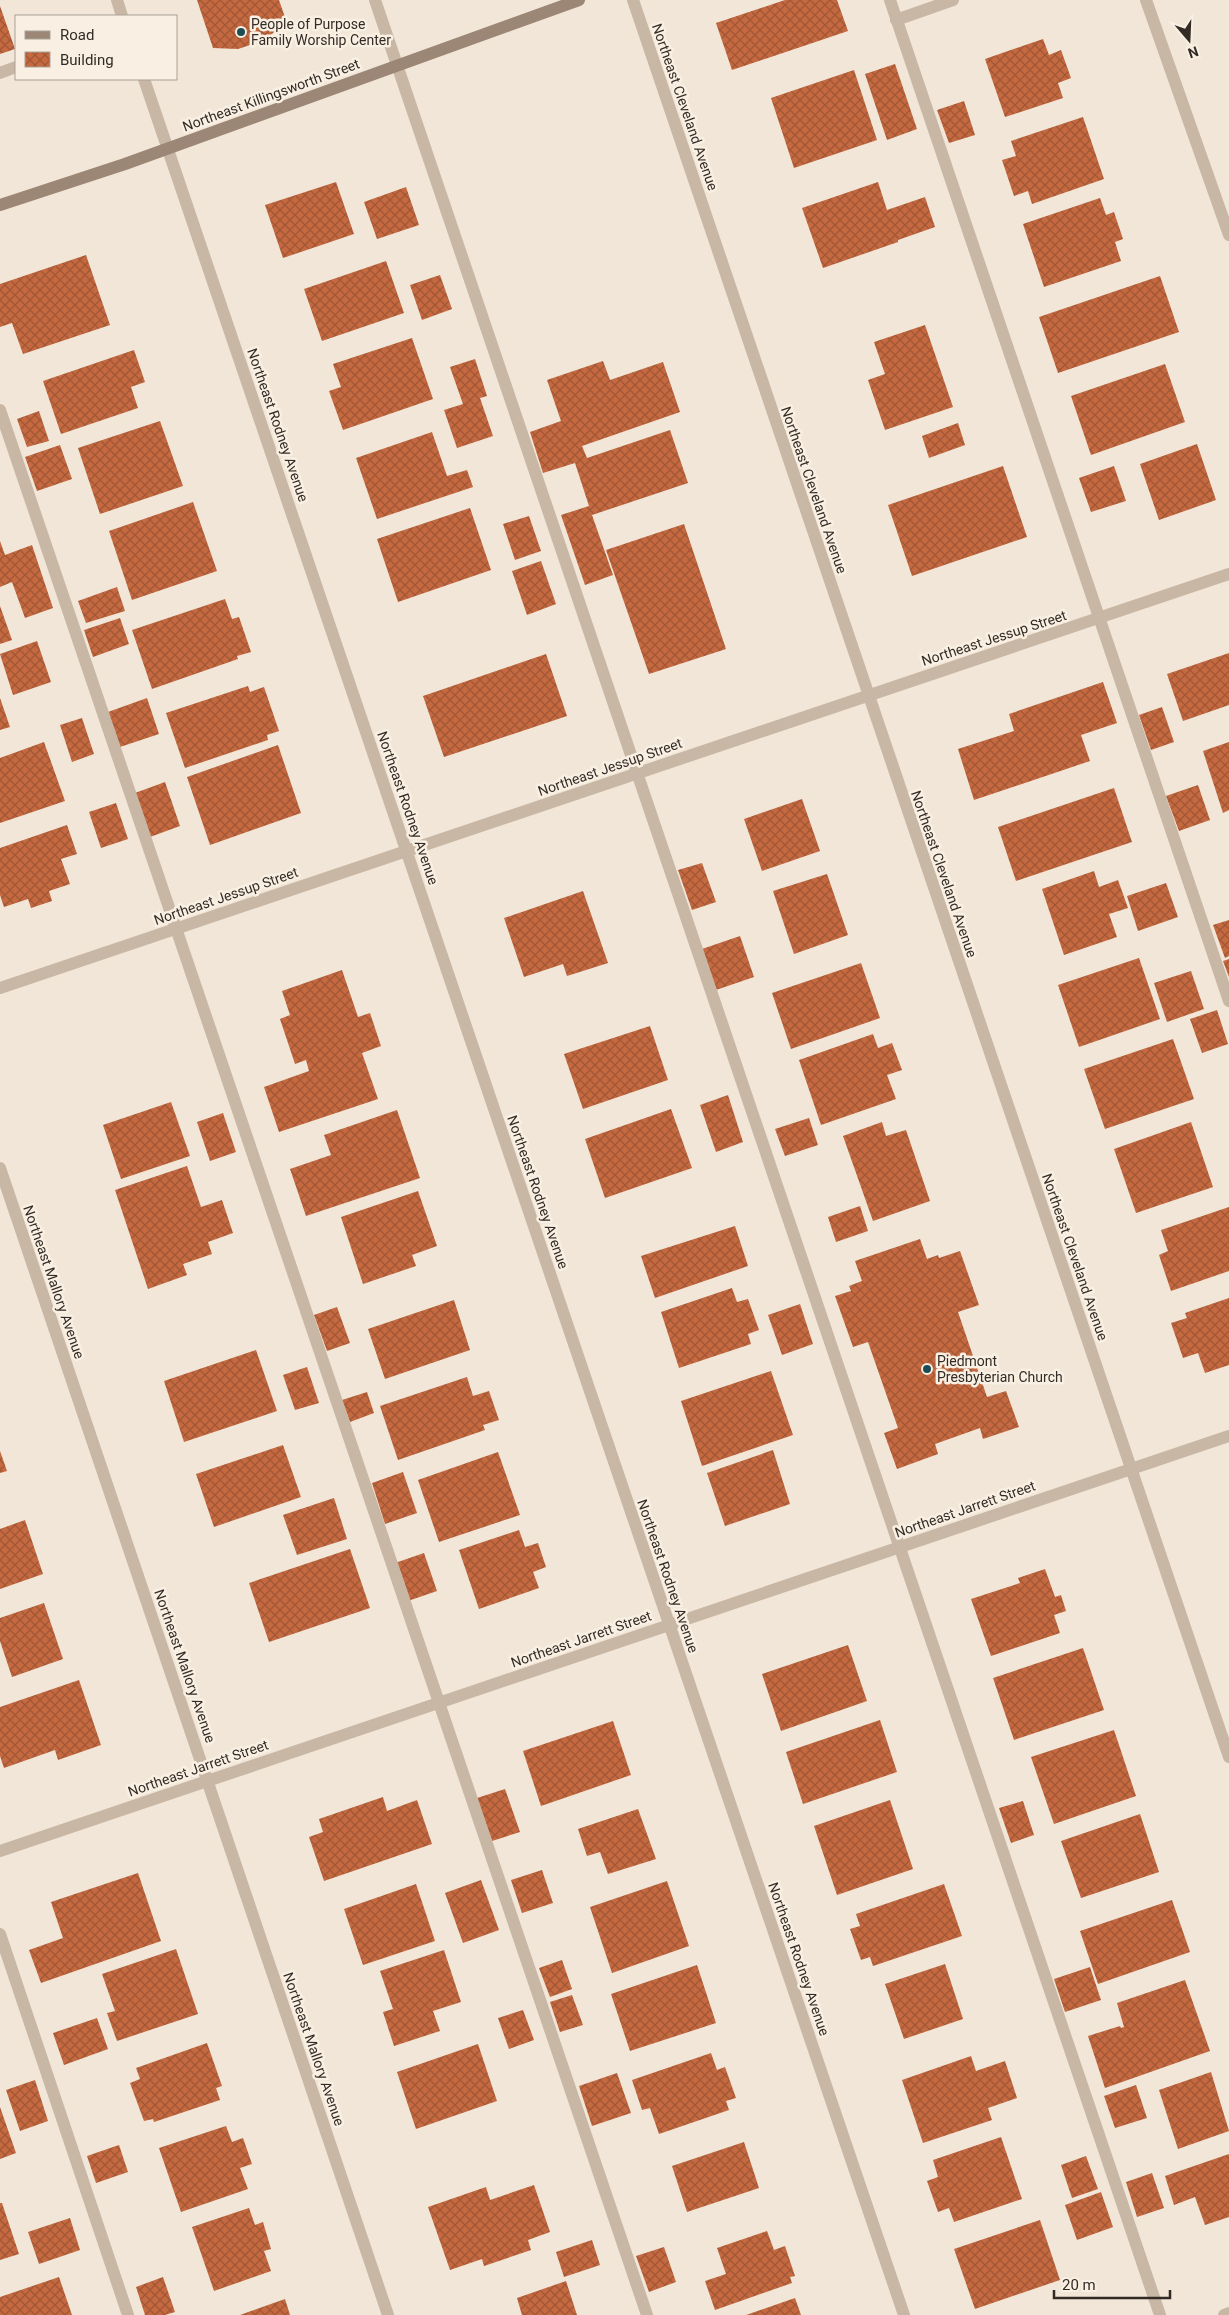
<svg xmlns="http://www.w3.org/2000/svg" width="1229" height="2315" viewBox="0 0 1229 2315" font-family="Roboto,sans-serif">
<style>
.building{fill:url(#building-cross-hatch)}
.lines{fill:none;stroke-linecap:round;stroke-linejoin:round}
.service{stroke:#c8b7a4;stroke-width:12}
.minor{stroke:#c8b7a4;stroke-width:12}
.tertiary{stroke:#c8b7a4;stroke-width:12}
.secondary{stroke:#9c8675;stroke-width:12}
.poi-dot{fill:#1c4d54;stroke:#f9f0e3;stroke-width:2}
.labels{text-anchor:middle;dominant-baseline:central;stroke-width:5;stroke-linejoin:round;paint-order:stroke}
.poi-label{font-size:14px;fill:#332b25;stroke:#f9f0e3;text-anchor:start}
.street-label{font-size:14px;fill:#332b25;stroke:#f9f0e3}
</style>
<defs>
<pattern id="building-cross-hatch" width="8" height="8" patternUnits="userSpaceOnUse" patternTransform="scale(1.25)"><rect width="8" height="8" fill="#c56940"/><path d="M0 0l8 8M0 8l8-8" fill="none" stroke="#a15735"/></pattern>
</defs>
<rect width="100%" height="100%" fill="#f1e6d7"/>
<path class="building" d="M197,0H279L287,23L262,41L238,49L213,48Z
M785,0H837L848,31L732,70L716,23Z
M0,6L15,49L0,54Z
M1043,39L1049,55L1061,50L1071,78L1058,83L1063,98L1005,117L985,59Z
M895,64L917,129L887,140L865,74Z
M854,70L877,140L794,168L771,98Z
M964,101L975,135L949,143L937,110Z
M1083,117L1104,179L1032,204L1028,191L1014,196L1002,160L1016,156L1011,141Z
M336,182L354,234L283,258L265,205Z
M878,182L887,210L925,197L935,227L898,240V242L823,268L802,208Z
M406,187L419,225L377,239L364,202Z
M1100,198L1106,215L1114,212L1123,239L1115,242L1121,261L1044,287L1023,224Z
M86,255L110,325L23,354L12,323L0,327V284Z
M386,261L404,313L322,341L304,289Z
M440,275L452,309L422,320L410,285Z
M1160,276L1179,332L1058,373L1039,317Z
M925,325L953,407L885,430L868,380L885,374L874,342Z
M412,338L433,399L343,430L329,391L341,387L333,364Z
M134,350L145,382L131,387L138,408L61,434L43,381Z
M475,359L487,396L480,398L493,436L457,448L444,410L463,404L450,367Z
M603,361L610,380L663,362L680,412L582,446L587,458L670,430L688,483L592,515L613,575L585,585L561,515L589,506L575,463L543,473L530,432L561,421L547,380Z
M1165,364L1185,422L1091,455L1071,396Z
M39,411L49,441L27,447L17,419Z
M160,421L183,486L100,514L78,448Z
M958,423L965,445L929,458L922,436Z
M432,432L447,476L467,470L473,487L377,519L356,458Z
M1197,444L1216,500L1159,520L1140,464Z
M60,445L72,479L37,491L25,457Z
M1003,466L1027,537L912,576L888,505Z
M1114,466L1126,501L1091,512L1079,478Z
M193,502L217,571L132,600L109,531Z
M470,508L491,570L398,602L377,539Z
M529,516L541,551L515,560L503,524Z
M684,524L726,649L649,674L606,550Z
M0,541L5,555L32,545L53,608L25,618L12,582L0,587Z
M541,561L556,604L527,615L512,571Z
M117,587L125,611L86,623L78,601Z
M225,599L232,619L239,617L251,652L237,656L238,659L152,689L132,630Z
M0,606L12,640L0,644Z
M120,618L129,644L93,657L84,630Z
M37,641L51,682L13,695L0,654Z
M1229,653V705L1183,721L1167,674Z
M546,654L567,716L444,757L423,696Z
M1103,682L1117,723L1081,735L1090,761L974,800L958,749L1014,731L1009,714Z
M248,686L250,692L264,687L279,731L267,735L268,740L185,768L166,713Z
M0,698L10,727L0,730Z
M147,698L159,734L120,747L108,712Z
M1162,707L1174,742L1151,750L1139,715Z
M82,718L94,754L72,762L60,725Z
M44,742L65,801L0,823V758Z
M1229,742V810L1223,813L1203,751Z
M278,745L301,813L210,845L187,777Z
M165,782L180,826L150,837L135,793Z
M1198,785L1210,820L1179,831L1166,796Z
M1114,788L1132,842L1016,881L998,827Z
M802,799L820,851L762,871L744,819Z
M116,803L128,839L101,848L89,812Z
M67,825L77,854L61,859L70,884L49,891L52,901L31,908L28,899L4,907L0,895V848Z
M702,863L716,902L692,910L678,870Z
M1094,871L1099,887L1118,880L1128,908L1109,914L1117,937L1064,955L1042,889Z
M827,874L848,935L794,954L773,891Z
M1166,883L1178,917L1138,931L1127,896Z
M583,891L608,963L567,976L563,964L524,977L504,918Z
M1229,920V956L1225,958L1213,925Z
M740,936L754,977L716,990L702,949Z
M1139,958L1160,1019L1079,1047L1058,985Z
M1229,959V977L1223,961Z
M861,963L880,1018L791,1049L772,993Z
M342,970L358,1017L370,1013L381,1046L362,1053L378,1099L279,1132L264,1087L309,1071L306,1060L295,1064L280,1019L290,1015L282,991Z
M1191,971L1204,1009L1167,1022L1154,983Z
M1217,1010L1228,1044L1202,1053L1190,1019Z
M650,1026L668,1080L583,1109L564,1054Z
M873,1034L878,1048L892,1043L902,1070L887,1075L896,1099L821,1125L799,1060Z
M1173,1039L1194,1099L1105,1129L1084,1069Z
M728,1095L743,1142L716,1152L700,1105Z
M171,1102L190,1156L121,1179L103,1125Z
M671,1109L692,1168L605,1198L585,1139Z
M397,1110L420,1178L306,1216L290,1169L331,1155L324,1135Z
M223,1113L236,1152L210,1161L197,1122Z
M809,1118L818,1145L785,1156L775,1129Z
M882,1122L886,1136L906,1130L930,1201L873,1221L843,1136Z
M1191,1122L1213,1187L1136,1213L1114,1149Z
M187,1166L201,1207L222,1200L233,1233L208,1242L212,1254L183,1264L187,1275L148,1289L115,1190Z
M418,1191L437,1246L412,1255L416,1266L363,1284L341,1217Z
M860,1206L868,1231L836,1242L828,1217Z
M1229,1207V1271L1171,1291L1159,1255L1168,1251L1161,1230Z
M735,1226L748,1266L655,1298L641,1256Z
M920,1239L927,1259L938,1255L939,1258L960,1251L979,1305L958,1312L987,1397L1006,1391L1019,1427L983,1439L980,1428L935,1444L938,1454L897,1469L884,1433L898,1428L868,1342L853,1347L835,1296L851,1291L849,1286L862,1281L855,1261Z
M732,1288L737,1302L748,1299L759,1330L748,1334L751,1344L679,1368L661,1312Z
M1229,1298V1365L1205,1373L1198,1353L1183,1358L1171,1323L1187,1318L1185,1313Z
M454,1300L470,1350L385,1379L368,1329Z
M800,1304L813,1344L782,1355L768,1315Z
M337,1307L350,1343L327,1351L314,1315Z
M256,1350L277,1411L184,1442L164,1381Z
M307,1367L319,1403L295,1410L283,1375Z
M771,1371L793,1435L702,1466L681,1401Z
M467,1377L473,1396L489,1391L499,1420L483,1425L485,1430L398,1460L380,1406Z
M367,1392L374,1413L350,1422L342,1400Z
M283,1445L301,1497L214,1527L196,1474Z
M773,1450L790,1504L725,1526L707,1473Z
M0,1451L7,1471L0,1473Z
M498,1452L520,1515L439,1542L418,1480Z
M403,1472L417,1513L385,1524L372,1483Z
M334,1498L347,1539L297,1555L283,1515Z
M25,1520L43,1574L0,1589V1529Z
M519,1530L525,1547L538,1543L546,1567L533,1572L539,1588L479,1609L459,1550Z
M350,1549L370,1608L269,1642L249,1583Z
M424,1553L437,1591L408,1601L395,1563Z
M1045,1569L1055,1597L1061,1595L1066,1611L1054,1615L1060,1633L991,1656L971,1599L1020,1583L1018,1578Z
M44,1603L63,1659L12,1677L0,1641V1618Z
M848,1645L867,1701L781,1731L762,1674Z
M1083,1648L1104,1710L1014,1740L993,1678Z
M79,1680L101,1745L58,1760L55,1750L4,1768L0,1756V1707Z
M880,1720L897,1772L803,1804L786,1752Z
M613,1721L631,1775L541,1806L523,1751Z
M1114,1730L1136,1796L1054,1824L1031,1757Z
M505,1789L520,1832L492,1841L477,1798Z
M383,1797L387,1811L417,1800L432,1844L324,1881L309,1837L323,1832L319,1819Z
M890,1800L913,1869L837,1895L814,1826Z
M1023,1801L1034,1835L1011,1843L999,1808Z
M638,1809L656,1859L608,1874L600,1852L587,1856L578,1829Z
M1140,1814L1159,1872L1081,1898L1061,1841Z
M542,1870L553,1903L522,1913L511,1880Z
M138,1873L161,1941L41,1983L29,1950L63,1938L51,1902Z
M481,1880L499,1930L463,1943L445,1893Z
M667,1881L689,1946L612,1973L590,1907Z
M416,1884L435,1941L363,1965L344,1909Z
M944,1884L962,1936L873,1966L870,1957L861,1960L850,1929L860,1926L856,1914Z
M1172,1900L1190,1952L1098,1984L1080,1931Z
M176,1949L198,2014L117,2041L107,2013L115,2011L102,1974Z
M444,1950L461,2002L433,2011L440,2031L394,2046L383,2012L393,2009L380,1971Z
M562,1960L572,1989L550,1997L539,1968Z
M945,1964L963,2019L904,2039L885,1984Z
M697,1965L716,2023L630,2051L611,1994Z
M1090,1967L1101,2000L1065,2012L1054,1979Z
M1185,1980L1210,2051L1105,2088L1088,2036L1120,2026L1121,2028L1124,2027L1117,2003Z
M572,1995L583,2025L560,2032L550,2002Z
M523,2010L534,2040L509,2049L498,2018Z
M97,2018L108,2049L64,2065L53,2033Z
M207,2043L222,2086L216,2088L220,2100L154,2122L153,2119L144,2121L130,2083L140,2079L136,2068Z
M478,2044L497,2101L416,2129L397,2072Z
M711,2053L717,2070L725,2067L736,2098L726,2101L729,2110L659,2134L650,2108L642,2110L632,2080Z
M971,2056L976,2071L1005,2061L1017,2098L988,2108L992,2120L923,2143L902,2080Z
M1211,2072L1229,2131L1178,2149L1159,2090Z
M617,2073L631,2113L592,2126L579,2086Z
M35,2080L48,2121L20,2131L6,2090Z
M1136,2085L1147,2118L1115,2128L1104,2096Z
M0,2107L16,2153L0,2159Z
M226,2126L232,2142L243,2138L252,2164L240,2168L248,2189L181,2212L159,2148Z
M1001,2137L1022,2199L954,2222L949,2208L938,2212L927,2181L938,2177L933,2160Z
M744,2142L759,2188L687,2212L672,2166Z
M119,2145L128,2172L96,2183L87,2156Z
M1229,2154V2217L1205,2225L1195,2197L1174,2205L1165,2176Z
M1086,2156L1098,2189L1072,2198L1061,2165Z
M1152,2173L1164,2208L1137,2217L1126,2182Z
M534,2185L550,2232L528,2240L531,2250L484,2266L482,2259L450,2270L428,2207L486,2187L490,2200Z
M1101,2192L1113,2227L1077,2240L1065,2205Z
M0,2203H2L19,2254L0,2260Z
M249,2208L255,2225L263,2222L271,2249L264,2251L271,2271L214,2291L192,2227Z
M70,2218L80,2250L39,2264L28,2232Z
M1040,2220L1060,2280L975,2309L954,2249Z
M767,2231L774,2250L785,2246L795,2276L790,2277L792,2283L715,2310L705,2281L726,2274L717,2248Z
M592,2240L600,2265L564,2277L556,2252Z
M664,2247L676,2282L649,2292L636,2256Z
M59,2277L72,2315H0V2297Z
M163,2277L175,2312L165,2315H145L136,2287Z
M566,2281L577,2315H522L517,2298Z
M795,2298L801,2315H746Z
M285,2299L290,2315H240Z"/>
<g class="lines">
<path class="service" d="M375,0L1160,2315
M890,0L1229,1001
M896,20L953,0
M0,73L16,67
M0,410L647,2315
M0,1934L128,2315"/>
<path class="minor" d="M117,0L122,16
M633,0L1229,1757
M1146,0L1229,235
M144,79L904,2315
M0,988L1229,574
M0,1168L388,2315
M0,1851L1229,1436"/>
<path class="tertiary" d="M1224,2315L1229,2313"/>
<path class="secondary" d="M0,205L125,164L579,0"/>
</g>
<g class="poi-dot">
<circle cx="241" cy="32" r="5"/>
<circle cx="927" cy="1369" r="5"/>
</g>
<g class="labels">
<g class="poi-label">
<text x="251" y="24">People of Purpose<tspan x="251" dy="16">Family Worship Center</tspan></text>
<text x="937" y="1361">Piedmont<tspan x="937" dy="16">Presbyterian Church</tspan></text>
</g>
<g class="street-label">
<text transform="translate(271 95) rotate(-20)">Northeast Killingsworth Street</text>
<text transform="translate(685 107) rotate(71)">Northeast Cleveland Avenue</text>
<text transform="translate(278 425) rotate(71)">Northeast Rodney Avenue</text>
<text transform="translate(814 490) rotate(71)">Northeast Cleveland Avenue</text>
<text transform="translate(994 638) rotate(-18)">Northeast Jessup Street</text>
<text transform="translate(610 767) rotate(-19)">Northeast Jessup Street</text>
<text transform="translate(408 808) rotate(71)">Northeast Rodney Avenue</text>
<text transform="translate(944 874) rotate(71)">Northeast Cleveland Avenue</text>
<text transform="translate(226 896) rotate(-19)">Northeast Jessup Street</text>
<text transform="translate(538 1192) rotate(71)">Northeast Rodney Avenue</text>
<text transform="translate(1075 1257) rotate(71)">Northeast Cleveland Avenue</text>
<text transform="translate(54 1282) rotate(71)">Northeast Mallory Avenue</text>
<text transform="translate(965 1509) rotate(-19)">Northeast Jarrett Street</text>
<text transform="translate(668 1576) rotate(71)">Northeast Rodney Avenue</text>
<text transform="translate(581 1639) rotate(-19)">Northeast Jarrett Street</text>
<text transform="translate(185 1666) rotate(71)">Northeast Mallory Avenue</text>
<text transform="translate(198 1768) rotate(-19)">Northeast Jarrett Street</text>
<text transform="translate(799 1959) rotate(71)">Northeast Rodney Avenue</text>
<text transform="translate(314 2049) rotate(71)">Northeast Mallory Avenue</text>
</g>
</g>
<rect x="15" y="15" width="162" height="65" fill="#f9f0e3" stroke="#aaa197"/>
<rect x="25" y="31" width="25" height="8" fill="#9c8675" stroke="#aaa197"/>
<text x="60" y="40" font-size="15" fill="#332b25">Road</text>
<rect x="25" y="52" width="25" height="15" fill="url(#building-cross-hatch)" stroke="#aaa197"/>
<text x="60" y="65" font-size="15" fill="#332b25">Building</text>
<g transform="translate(1189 40) rotate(161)" stroke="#f9f0e3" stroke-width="4" paint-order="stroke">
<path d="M0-4L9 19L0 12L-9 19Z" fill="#332b25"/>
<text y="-8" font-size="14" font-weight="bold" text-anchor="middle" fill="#332b25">N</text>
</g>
<path d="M1054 2290v8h116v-8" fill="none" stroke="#332b25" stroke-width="2.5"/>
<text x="1062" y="2290" font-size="15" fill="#332b25" stroke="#f9f0e3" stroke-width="4" paint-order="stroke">20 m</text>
</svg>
